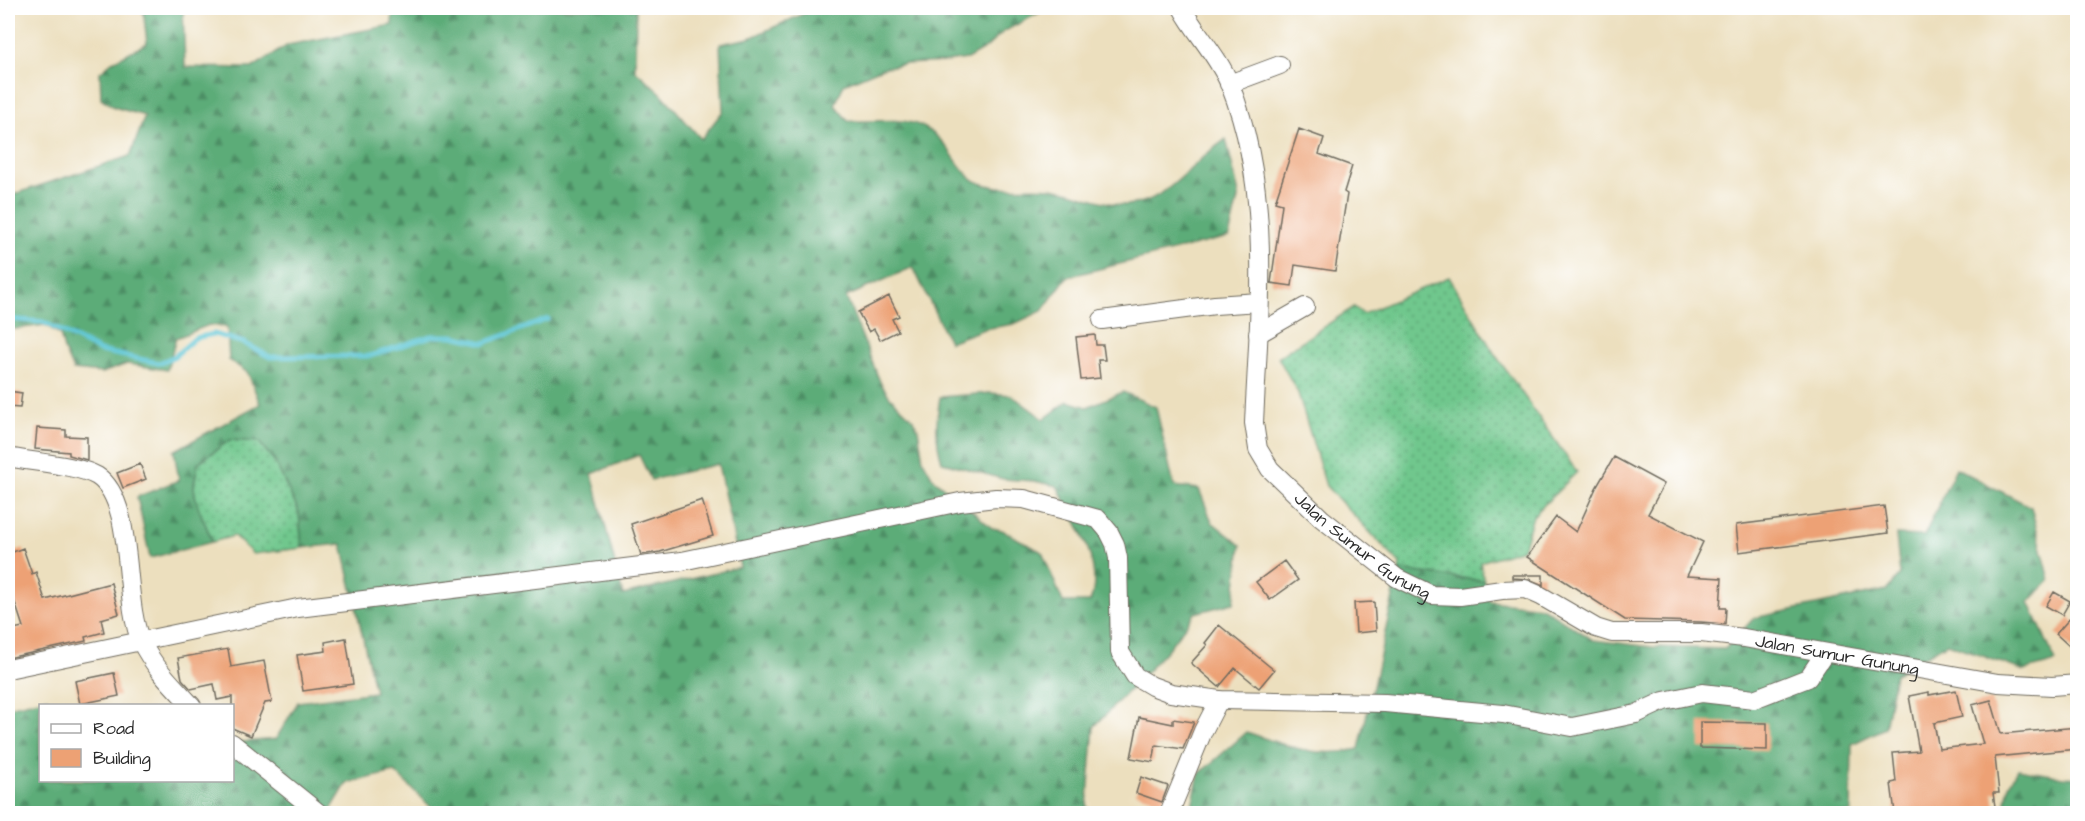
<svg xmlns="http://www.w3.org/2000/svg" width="2085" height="821" viewBox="0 0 2085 821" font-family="'Architects Daughter',sans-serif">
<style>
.grass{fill:url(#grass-dots);stroke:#4e795c;stroke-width:1.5}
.forest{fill:url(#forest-firs);stroke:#446c52;stroke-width:1.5;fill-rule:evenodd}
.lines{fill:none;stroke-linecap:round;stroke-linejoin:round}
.stream{stroke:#59c4d3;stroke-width:5}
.building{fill:#eda174}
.minor-casing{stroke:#6f6a5e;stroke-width:20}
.minor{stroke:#fff;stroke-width:18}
.labels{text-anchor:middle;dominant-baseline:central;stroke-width:5;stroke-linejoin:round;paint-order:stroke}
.street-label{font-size:18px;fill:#2b2b2b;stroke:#fff}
</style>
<defs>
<pattern id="grass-dots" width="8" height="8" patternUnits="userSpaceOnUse" patternTransform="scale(1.5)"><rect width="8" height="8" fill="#70c78d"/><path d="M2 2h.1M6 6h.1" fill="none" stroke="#5ca273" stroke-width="1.8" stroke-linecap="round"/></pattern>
<pattern id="forest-firs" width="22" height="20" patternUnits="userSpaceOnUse" patternTransform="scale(1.5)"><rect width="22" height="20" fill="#5cac78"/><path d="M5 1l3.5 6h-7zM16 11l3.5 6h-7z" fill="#4c8c63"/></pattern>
</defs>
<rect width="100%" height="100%" fill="#fff"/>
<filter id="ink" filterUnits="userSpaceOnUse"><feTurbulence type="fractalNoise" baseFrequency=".0167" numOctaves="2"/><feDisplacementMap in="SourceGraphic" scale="12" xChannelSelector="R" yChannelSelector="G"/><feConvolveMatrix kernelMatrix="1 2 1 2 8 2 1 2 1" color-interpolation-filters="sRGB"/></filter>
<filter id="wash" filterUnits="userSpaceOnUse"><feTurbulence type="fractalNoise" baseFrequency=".008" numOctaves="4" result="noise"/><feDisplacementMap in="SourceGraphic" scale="24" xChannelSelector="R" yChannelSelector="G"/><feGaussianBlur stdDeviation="1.35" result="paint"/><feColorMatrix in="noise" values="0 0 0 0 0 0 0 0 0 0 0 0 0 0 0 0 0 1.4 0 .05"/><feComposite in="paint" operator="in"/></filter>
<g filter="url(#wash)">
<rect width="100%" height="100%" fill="#ecdfbe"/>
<path class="grass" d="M1449,277L1494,353L1577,472L1533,516L1523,549L1480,562L1484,581L1399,570L1400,564L1326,486L1298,393L1278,357L1354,307L1363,314Z
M230,440L259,442L275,462L299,512L302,548L253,554L234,536L212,542C206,524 195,507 194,487C194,480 197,471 198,463Z"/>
<path class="forest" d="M143,8H183L185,67L252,68L288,45L392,25L393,8H636L635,70L661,93L701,139L723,111L720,44L750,38L816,8H1048L1003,32L986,48L967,59L946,62L904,64L882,68L844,84L835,105L848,121C890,123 919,110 948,149C956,160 965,176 978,182C1001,192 1025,185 1050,188C1074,190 1102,205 1125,205C1157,205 1179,179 1201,159C1208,152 1217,146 1226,139L1239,194L1229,237L1067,277L1042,311L1014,324L984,329L949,342L913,267L846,297L881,384L890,397L913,419L918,429L923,460L933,478L992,528L1002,530L1042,552L1063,602H1090C1105,565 1074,518 1057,486L1034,481L1003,479L942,462C935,438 936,422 940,397L990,393L1011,395L1044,419L1068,401L1087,407L1123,392L1156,407L1174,486L1199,489L1212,522L1241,545L1234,603L1195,613L1167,650L1094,727L1087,807L1094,813H437L395,772L347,783L329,813H8V707L47,698L52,705L40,706V780H232L233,743L276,739L298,702L375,692L342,544L302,548L299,512L275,462L259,442L230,440L198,463C197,471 194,480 194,487C195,507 207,524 212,542L150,558L137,497L179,480L174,451L260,404L248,373L229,360L227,327L209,325L176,338L167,370L127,364L102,373L73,370L64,350L60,334L45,325L8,330V196L130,156L145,116L114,107L101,98L100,72L113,61L147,43ZM639,455L651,480L718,464L740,567L623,595L592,474Z
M1956,468L2031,507L2050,580L2029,602L2056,662L2024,671L1947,643L1895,674L1885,728L1852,744L1851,813L1190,814L1199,774L1247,732C1286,746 1317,759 1359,749L1399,570L1484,581L1489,601L1542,607L1593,640L1652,647L1725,649L1754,618L1887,590L1900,575L1896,535L1924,536Z
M2018,769L2063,777L2077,778V813H2004L2009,785Z"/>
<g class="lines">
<path class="stream" d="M8,319L43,322L100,351L159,363L175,356L195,338L214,334L244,343L270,357L370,356L431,336H453L484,343L548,319"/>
</g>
<g id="blocks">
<path class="building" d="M1299,129L1324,138L1319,154L1352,166L1344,192L1347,194L1335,271L1295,265L1292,286L1271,283L1282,204L1275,202Z
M889,296L899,316L892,319L898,331L880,340L874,329L869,332L858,312Z
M1095,335L1096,345H1103L1105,360H1098L1100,378L1081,380L1076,337Z
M8,391L22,393L20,408L8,407Z
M37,428L66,430V436L87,437V460L69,455V452L35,449Z
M1614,457L1664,484L1648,514L1703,542L1687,576L1722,578L1720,608H1726L1725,624L1701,622L1625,620L1527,557L1556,517L1576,532L1596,488Z
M140,464L146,479L123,488L117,473Z
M702,500L713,536L660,552L641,555L631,524Z
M1884,506L1888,533L1739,552L1736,525Z
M23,548L32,574L36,572L45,600L111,583L119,614L101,619L104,632L85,637L86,641L8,658V630L23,627L8,581V554Z
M1284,561L1298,580L1270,600L1256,582Z
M1512,575H1543V585L1529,579L1512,578Z
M2054,592L2070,601L2062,615L2046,606Z
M1374,602L1376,631L1356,633L1354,603Z
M2070,618L2078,625V654L2056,634Z
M1219,625L1274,670L1259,688L1235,668L1219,687L1191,663L1207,645L1205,643Z
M346,638L353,684L303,691L297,655L326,651L325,642Z
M228,649L231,667L264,661L272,702L265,703L251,736L232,728V697L217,700L214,684L191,689L182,679L178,658Z
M114,673L119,696L80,704L75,681Z
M1956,690L1962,717L1934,723L1939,749L1983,744L1972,705L1991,700L2001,734L2078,727V749L1995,757L1999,793H1993L1996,813H1895L1891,783L1896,782L1893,753L1919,751L1909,696L1929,692V695Z
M1139,717L1173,724V719L1194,722L1183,749L1156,745L1153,762L1131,758Z
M1700,722L1767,723V750L1700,748Z
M1141,777L1168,786L1162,802L1136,793Z"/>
</g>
</g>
<g filter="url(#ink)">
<use href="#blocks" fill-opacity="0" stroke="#6f6a5e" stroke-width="1.5"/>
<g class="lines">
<g class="minor-casing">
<g id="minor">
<path id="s1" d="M1182,8C1196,34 1219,57 1230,85C1273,192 1259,311 1254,423L1258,449L1270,469L1321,518L1397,578L1432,595L1460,596L1502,590L1525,589L1541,596L1596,628L1612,633H1701L1744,638L1998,683L2052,686L2078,684"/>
<path d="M1229,84L1280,65"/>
<path d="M1102,320L1215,305L1259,302"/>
<path d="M1258,334L1305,307"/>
<path d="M8,457C31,462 78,465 97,476C136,501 122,599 141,641C152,665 173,686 192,706"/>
<path d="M8,669L298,608L682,561L960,502L996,498L1024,499L1098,519L1109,532L1115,544L1118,558L1120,652L1135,676L1152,686L1171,693L1219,700L1385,703L1503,714L1572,727L1636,714L1664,701L1702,693L1754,699L1808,678L1825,653"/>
<path d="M232,743L320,814"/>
<path d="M1169,814L1203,731L1219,700"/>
</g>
</g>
<use href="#minor" class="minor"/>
</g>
</g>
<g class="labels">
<g class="street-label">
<text stroke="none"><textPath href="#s1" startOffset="603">Jalan Sumur Gunung</textPath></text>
<text stroke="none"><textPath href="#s1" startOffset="1107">Jalan Sumur Gunung</textPath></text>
</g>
</g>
<rect width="2085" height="821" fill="none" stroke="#fff" stroke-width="30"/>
<rect x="39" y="704" width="195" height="78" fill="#ffffff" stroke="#aaaaaa" stroke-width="1.5"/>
<rect x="51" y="724" width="30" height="9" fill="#ffffff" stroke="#aaaaaa" stroke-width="1.5"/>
<text x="93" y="734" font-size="18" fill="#2b2b2b">Road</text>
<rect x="51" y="749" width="30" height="18" fill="#eda174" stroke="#aaaaaa" stroke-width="1.5"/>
<text x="93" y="764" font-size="18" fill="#2b2b2b">Building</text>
</svg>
